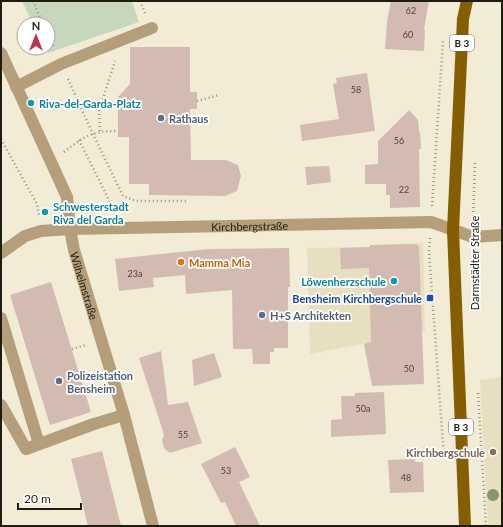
<svg xmlns="http://www.w3.org/2000/svg" width="503" height="527" viewBox="0 0 503 527" font-family="Lato,sans-serif">
<style>
.built{fill:#e8dfc1}
.green{fill:#c7d7bc}
.building{fill:#d3bbb2}
.lines{fill:none;stroke-linecap:round;stroke-linejoin:round}
.path{stroke:#999483;stroke-width:2.5;stroke-dasharray:1 3;stroke-linecap:butt}
.minor{stroke:#b49f7a;stroke-width:12}
.major{stroke:#845e00;stroke-width:12}
.tree{fill:#879569}
.culture-dot{fill:#0f9aa8;stroke:#fff;stroke-width:1.5}
.service-dot{fill:#5c6f8a;stroke:#fff;stroke-width:1.5}
.food-dot{fill:#e8710a;stroke:#fff;stroke-width:1.5}
.transit-dot{fill:#1a4fb4;stroke:#fff;stroke-width:1.5}
.education-dot{fill:#8d6e63;stroke:#fff;stroke-width:1.5}
.labels{text-anchor:middle;dominant-baseline:central;stroke-width:3.5;stroke-linejoin:round;paint-order:stroke}
.number-label{font-size:9px;fill:#4c443c}
.shield{fill:#fff;stroke:#62605a;stroke-width:1}
.shield-label{font-size:10px;font-weight:bold;fill:#1f1c14}
.culture-label{font-size:11px;font-weight:bold;fill:#0d838f;stroke:#fff;text-anchor:start}
.service-label{font-size:11px;font-weight:bold;fill:#4e5e75;stroke:#fff;text-anchor:start}
.street-label{font-size:11px;fill:#1f1c14;stroke:#fff}
.food-label{font-size:11px;font-weight:bold;fill:#c56008;stroke:#fff;text-anchor:start}
.transit-label{font-size:11px;font-weight:bold;fill:#164399;stroke:#fff;text-anchor:end}
.education-label{font-size:11px;font-weight:bold;fill:#785e54;stroke:#fff;text-anchor:end}
</style>
<rect width="100%" height="100%" fill="#f2ebd5"/>
<path class="built" d="M421,243L423,245L425,332L310,354L307,248L370,247V245Z
M502,377V526H488L480,380Z"/>
<path class="green" d="M22,1H132L139,22L48,53L45,48H48V24H33Z"/>
<path class="building" d="M391,1H429L424,29H425L424,51L385,49L387,22Z
M130,47H190V92H197V109H190L191,160H226L238,165L241,176L237,191L225,196L149,195V184H129V137H118V97L130,84Z
M367,73L375,131L302,141L300,125L339,119L333,84L337,83L336,78Z
M409,110L418,120L419,132H420L421,149H419L420,207L390,208V195H386V184H365V165L378,164V141Z
M329,166L331,182L307,185L305,167Z
M417,244V246H419L424,384L372,386L364,344L371,342L369,268L341,269L340,248L370,247V245Z
M289,248L290,287H288V348H274V352H270V364H253L252,349H233L232,290L186,294L185,275L153,278L154,287L119,291L115,259L208,249Z
M51,282L91,412L50,425L10,295Z
M161,351L168,405L188,402L202,443L170,453L164,448L162,440L164,435L160,422L139,358Z
M214,353L222,377L194,386L192,360Z
M384,392L386,434L331,437V420L342,419L341,396H355V393Z
M235,447L250,477L239,482L260,526H236L225,502L221,503L201,464Z
M102,451L121,526H88L71,459Z
M415,459V462H423L424,492L390,493L388,460Z"/>
<g class="lines">
<path class="path" d="M33,1L43,24
M140,1L145,13
M48,34L54,48
M68,79L93,134L123,196L136,201H188
M197,101L219,95
M100,131L99,111L115,61
M1,139L37,204L39,215
M79,140L115,212
M64,152C85,136 91,131 118,131
M432,206L443,41
M473,220L475,163
M430,238L429,252L444,457
M474,253V290
M72,349L86,345
M478,393L486,526"/>
<g class="minor">
<path id="s1" d="M1,53L67,197L70,229L74,250L124,415L153,526"/>
<path d="M16,87L61,64L152,28"/>
<path id="s2" d="M1,253L25,236L41,231L70,229L431,222L473,237L502,235"/>
<path d="M1,318L39,444"/>
<path d="M1,405L26,449L94,424L124,415"/>
</g>
<path class="major" d="M465,526L453,230L463,19L467,1"/>
</g>
<circle class="tree" cx="493" cy="495" r="6"/>
<g class="culture-dot">
<circle cx="31" cy="103" r="4"/>
<circle cx="45" cy="212" r="4"/>
<circle cx="394" cy="281" r="4"/>
</g>
<g class="service-dot">
<circle cx="161" cy="118" r="4"/>
<circle cx="262" cy="315" r="4"/>
<circle cx="59" cy="381" r="4"/>
</g>
<circle class="food-dot" cx="181" cy="262" r="4"/>
<rect class="transit-dot" x="426" y="294" width="8" height="8" rx="2"/>
<circle class="education-dot" cx="493" cy="452" r="4"/>
<g class="labels">
<g class="number-label">
<text x="411" y="10">62</text>
<text x="408" y="34">60</text>
<text x="356" y="89">58</text>
<text x="399" y="140">56</text>
<text x="404" y="189">22</text>
<text x="135" y="273">23a</text>
<text x="409" y="368">50</text>
<text x="363" y="408">50a</text>
<text x="183" y="434">55</text>
<text x="226" y="470">53</text>
<text x="406" y="477">48</text>
</g>
<g class="shield">
<rect x="450" y="35" width="24" height="16" rx="3"/>
<rect x="449" y="419" width="24" height="16" rx="3"/>
</g>
<g class="shield-label">
<text x="462" y="43">B 3</text>
<text x="461" y="427">B 3</text>
</g>
<g class="culture-label">
<text x="39" y="103">Riva-del-Garda-Platz</text>
<text x="53" y="206">Schwesterstadt<tspan x="53" dy="13">Riva del Garda</tspan></text>
<text x="386" y="281" text-anchor="end">Löwenherzschule</text>
</g>
<g class="service-label">
<text x="169" y="118">Rathaus</text>
<text x="270" y="315">H+S Architekten</text>
<text x="67" y="375">Polizeistation<tspan x="67" dy="13">Bensheim</tspan></text>
</g>
<g class="street-label">
<text stroke="none"><textPath href="#s2" startOffset="255">Kirchbergstraße</textPath></text>
<text transform="translate(474 263) rotate(-90)">Darmstädter Straße</text>
<text stroke="none"><textPath href="#s1" startOffset="249">Wilhelmstraße</textPath></text>
</g>
<g class="food-label">
<text x="189" y="262">Mamma Mia</text>
</g>
<g class="transit-label">
<text x="422" y="298">Bensheim Kirchbergschule</text>
</g>
<g class="education-label">
<text x="485" y="452">Kirchbergschule</text>
</g>
</g>
<rect width="503" height="527" fill="none" stroke="#1f1c14" stroke-width="4"/>
<g transform="translate(36 36)"><circle r="19" fill="#ffffff" stroke="#a5a4a1"/>
<path d="M0-3L7 15L0 10L-7 15Z" fill="#c13152"/>
<text y="-6" font-size="11" font-weight="bold" text-anchor="middle" fill="#1f1c14">N</text>
</g>
<path d="M18 503v6h63v-6" fill="none" stroke="#1f1c14" stroke-width="2"/>
<text x="24" y="503" font-size="12" fill="#1f1c14" stroke="#ffffff" stroke-width="3" paint-order="stroke">20 m</text>
</svg>
